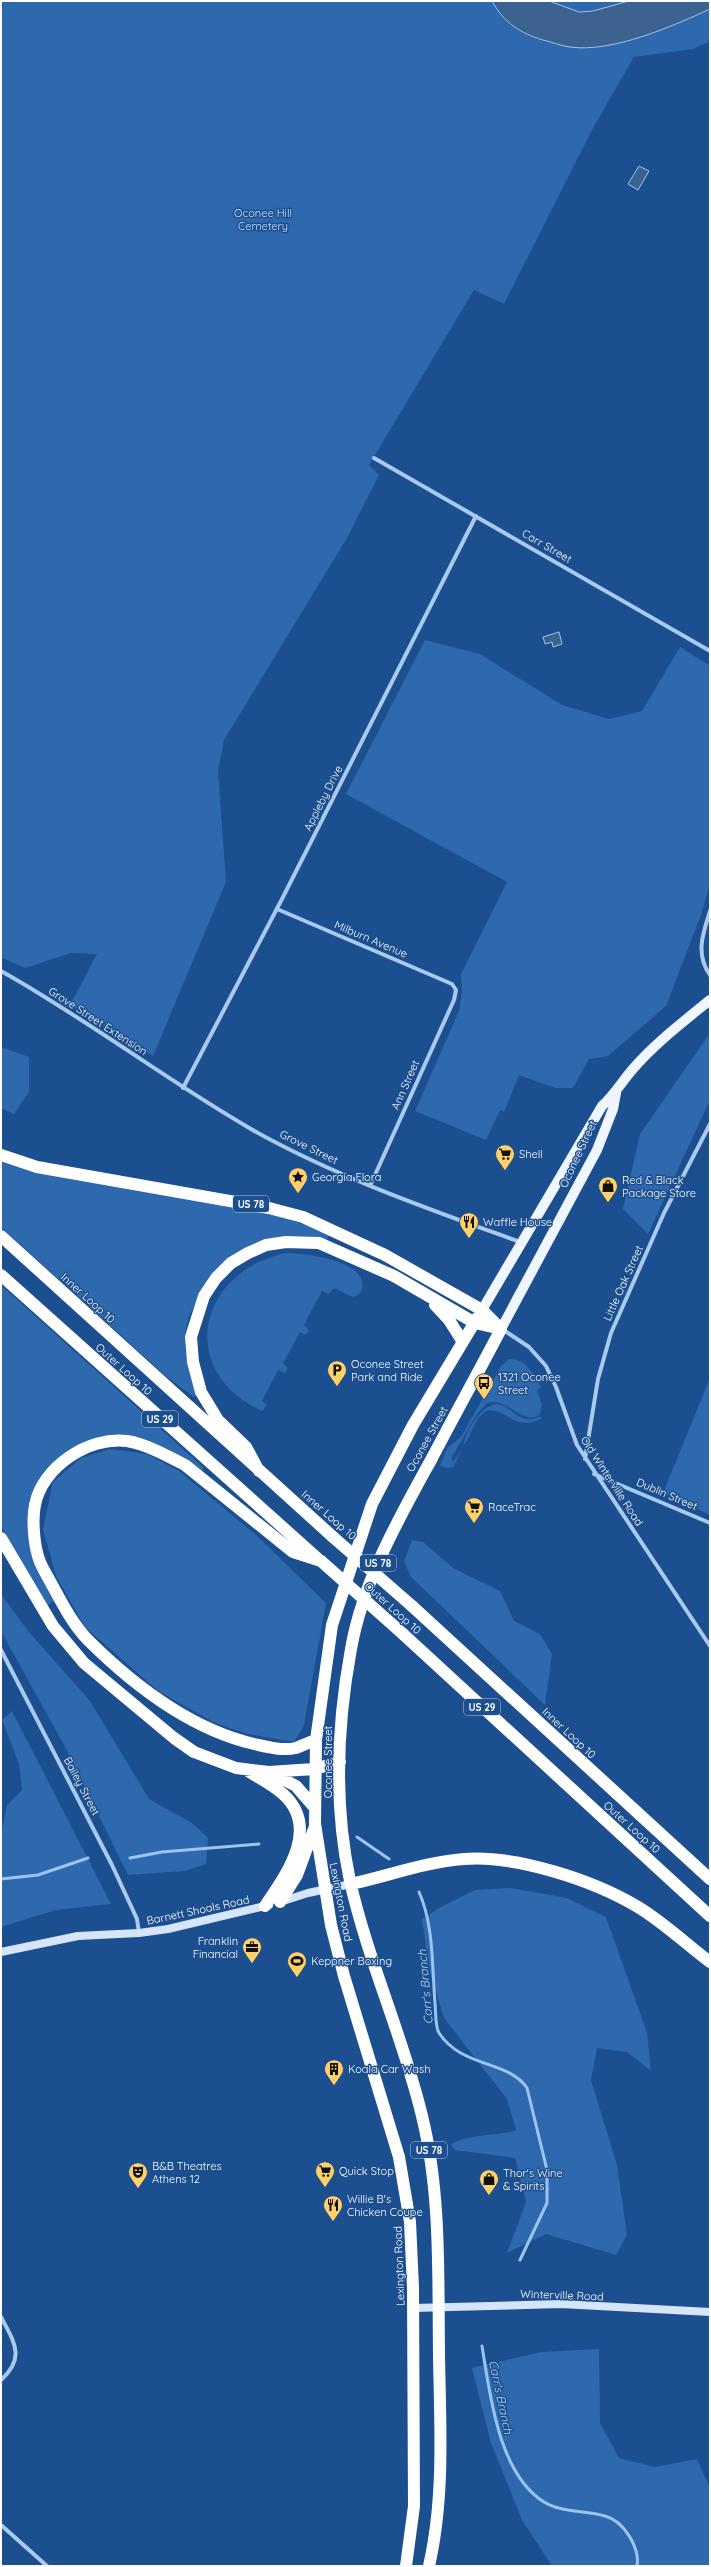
<svg xmlns="http://www.w3.org/2000/svg" width="711" height="2567" viewBox="0 0 711 2567" font-family="Quicksand,sans-serif">
<style>
.green{fill:#2e69ad}
.water{fill:#3c6290;stroke:#9cc4f0}
.lines{fill:none;stroke-linecap:round;stroke-linejoin:round}
.stream{stroke:#9cc4f0;stroke-width:3}
.street{stroke:#a9c9ee;stroke-width:4}
.secondary{stroke:#d6e6fa;stroke-width:8}
.primary{stroke:#f0f6ff;stroke-width:10}
.highway{stroke:#fff;stroke-width:12}
.highway-bridge{stroke:#fff;stroke-width:12}
.labels{text-anchor:middle;dominant-baseline:central;stroke-width:3;stroke-linejoin:round;paint-order:stroke}
.shield{fill:#1b4f8f;stroke:#bbcadd;stroke-width:1}
.shield-label{font-size:10px;font-weight:bold;fill:#fff}
.park-label{font-size:11px;fill:#cfe3fa;stroke:#1b4f8f}
.street-label{font-size:11px;fill:#fff;stroke:#1b4f8f}
.poi-label{font-size:11px;fill:#fff;stroke:#1b4f8f;text-anchor:start}
.water-label{font-size:12px;font-style:italic;fill:#b5d3f5;stroke:#1b4f8f}
</style>
<rect width="100%" height="100%" fill="#1b4f8f"/>
<path class="green" d="M1,1H492L507,22L525,34L583,47L643,35L710,9V41L693,49L634,57L593,128L504,304L474,290L369,465L379,475L347,538L224,740L218,771L226,882L153,1056L70,1005L97,954L71,953L25,968L1,957Z
M549,1H629C602,10 574,18 549,1Z
M425,640L480,654L562,705L609,719L642,711L680,647L710,666V884L701,915L666,1006L608,1056L589,1059L573,1088H555L519,1075L504,1112L500,1110L486,1140L415,1111L459,1011L462,992L461,974L507,882L346,794Z
M710,1033V1100L648,1234L623,1209L640,1134Z
M1,1047L29,1057V1092L14,1114L1,1108Z
M1,1162C72,1185 148,1188 222,1202C259,1209 294,1221 330,1233L327,1240C274,1226 225,1250 199,1298C196,1305 190,1312 188,1320C181,1345 188,1370 197,1395L194,1397L168,1378L1,1227Z
M285,1253C303,1253 369,1260 362,1289C361,1293 357,1296 353,1297L334,1288L329,1294L322,1291L304,1325L309,1330L306,1335L300,1332L283,1363L288,1368L285,1373L278,1370L262,1401L267,1405L262,1411C176,1371 197,1273 285,1253Z
M1,1285L204,1468L201,1473C183,1455 154,1440 129,1436C87,1429 40,1461 30,1503C29,1509 31,1517 32,1524C35,1554 38,1575 54,1601L47,1606L7,1538L1,1525Z
M509,1359C525,1358 534,1374 541,1387L537,1390L542,1405L540,1414C525,1428 507,1396 487,1403L477,1414L452,1457V1463L462,1450L453,1467L448,1468L440,1466L447,1448L461,1437L501,1366Z
M710,1378V1515L663,1493Z
M497,1404C515,1407 518,1427 541,1416V1419C534,1422 527,1424 520,1422C508,1420 492,1401 480,1416C473,1425 470,1438 463,1446C466,1431 481,1405 497,1404Z
M110,1449L147,1454L179,1471L256,1535L326,1603L304,1725L294,1742L248,1734L215,1723L158,1691L85,1627L56,1576L43,1529L53,1482L81,1458Z
M412,1540L423,1542L453,1568L500,1591L514,1621L540,1634L552,1654L545,1705L411,1577L404,1561Z
M1,1594L28,1631L90,1701L149,1799L192,1823L208,1838L206,1864L185,1871L128,1875L65,1747L1,1631Z
M12,1711L111,1904L56,1910L1,1927V1835L7,1805L22,1790L19,1764L2,1720Z
M511,1888L567,1898L606,1917L647,2033L651,2071L627,2052L597,2048L591,2080L617,2165L627,2235L616,2255L546,2234L507,2253L526,2202L515,2158L455,2150L451,2144C471,2133 495,2137 516,2130L507,2099L444,2018L430,1973L422,1919L441,1907L475,1890Z
M599,2349L600,2423L619,2458L655,2467L697,2459L710,2488V2566H552L522,2520L491,2443L472,2368L541,2352Z"/>
<path class="water" d="M492,1H549L579,12L593,11L629,1H710V9C673,26 612,53 570,47C561,46 552,42 543,40C520,33 504,23 492,1Z
M639,166L649,171L638,190L628,184Z
M559,632L562,644L553,647L552,642L545,644L543,637Z"/>
<g class="lines">
<path class="stream" d="M357,1837L389,1859
M130,1858L162,1852L259,1844
M1,1879L38,1875L88,1858
M419,1892C434,1925 432,1968 435,2003C436,2012 435,2027 439,2033C462,2068 508,2060 527,2088L547,2170V2203L520,2260
M482,2346C490,2394 498,2473 544,2502C562,2513 585,2510 605,2516C624,2521 640,2548 637,2566"/>
<path class="street" d="M374,458L710,651
M277,909L452,984L456,990L454,1000L370,1186
M710,911C703,933 695,954 710,975
M1,971C87,1019 166,1080 251,1129C336,1177 429,1209 520,1242
M183,1088L282,899L476,516
M502,1329L529,1347L546,1366L556,1387L577,1445L710,1646
M585,1459L598,1379L611,1333L664,1213L710,1124
M594,1474L710,1523
M1,1650L112,1865L137,1919L139,1933
M1,2317C14,2342 26,2357 1,2380
M1,2525L47,2566"/>
<path class="secondary" d="M280,1902L308,1893L351,1884
M1,1952L78,1936L139,1933L168,1929L269,1905
M413,2308L561,2304L710,2312"/>
<path class="primary" d="M482,1310L602,1106C614,1095 621,1083 632,1070C654,1044 683,1022 710,1000
M501,1329L597,1150L613,1109L616,1093"/>
<path class="highway" d="M1,1155L37,1167L269,1208L303,1217L385,1255L482,1310L501,1329
M1,1236L333,1537
M1,1275L317,1558
M435,1305L449,1320L463,1342
M259,1471L246,1447L218,1420L201,1392L193,1362L191,1337L204,1296L216,1278L231,1263L248,1253L266,1245L286,1242L319,1243L394,1276L475,1323L501,1329
M1,1538L53,1626L84,1663L174,1738L194,1752L236,1768L269,1772L314,1769L340,1762
M412,1606L710,1879
M403,1634L710,1916
M316,1740C309,1742 302,1746 296,1748C282,1751 267,1747 254,1744C190,1729 133,1685 87,1639C72,1623 62,1603 51,1583C47,1575 40,1565 38,1556C34,1543 32,1519 35,1505C42,1467 89,1436 127,1441C146,1444 168,1456 185,1465L293,1552L321,1561
M248,1771C259,1778 273,1785 283,1794C321,1828 286,1875 265,1906
M269,1772L296,1786L315,1808
M351,1884C388,1876 425,1862 464,1859C516,1855 593,1880 638,1907C663,1922 686,1944 710,1962
M280,1902L297,1875L314,1829
M406,2566L414,2506L413,2288L410,2222L399,2157L344,1976L331,1925L315,1824L316,1740L332,1625L372,1504L413,1425L482,1310
M429,2566C445,2496 440,2425 439,2354C438,2274 441,2193 422,2116C403,2036 368,1961 350,1881C334,1806 337,1725 351,1649C363,1581 398,1520 431,1460C454,1416 478,1373 501,1329"/>
<path class="highway-bridge" d="M333,1537L412,1606
M321,1561L403,1634"/>
</g>
<defs>
<g id="supermarket-pin" transform="scale(1)"><path d="M0 17L-7.5 6A9.5 9.5 0 1 1 7.5 6Z" fill="#ffd166" stroke="#1b4f8f"/><path d="M-6-5.5h2.5l.6 2H6L4.5 2H-2.5L-4.4-4H-6ZM-1.5 3.2a1.3 1.3 0 1 0 .1 0ZM3 3.2a1.3 1.3 0 1 0 .1 0Z" fill="#111"/></g>
<g id="sight-pin" transform="scale(1)"><path d="M0 17L-7.5 6A9.5 9.5 0 1 1 7.5 6Z" fill="#ffd166" stroke="#1b4f8f"/><path d="M0-6L1.8-2.2L6-1.7L2.9 1.2L3.7 5.4L0 3.3L-3.7 5.4L-2.9 1.2L-6-1.7L-1.8-2.2Z" fill="#111"/></g>
<g id="shop-pin" transform="scale(1)"><path d="M0 17L-7.5 6A9.5 9.5 0 1 1 7.5 6Z" fill="#ffd166" stroke="#1b4f8f"/><path d="M-5-2.5h2.3a2.7 3.5 0 0 1 5.4 0H5L5.5 6h-11ZM-1.5-2.5h3a1.5 2.3 0 0 0-3 0Z" fill="#111"/></g>
<g id="restaurant-pin" transform="scale(1)"><path d="M0 17L-7.5 6A9.5 9.5 0 1 1 7.5 6Z" fill="#ffd166" stroke="#1b4f8f"/><path d="M-5-6h1v4h1v-4h1v4h1v-4h1v5L-1.5 .5V6h-2V.5L-5-1ZM5-6V6H3V1.5H1.5Q1.5-4 5-6Z" fill="#111"/></g>
<g id="parking-pin" transform="scale(1)"><path d="M0 17L-7.5 6A9.5 9.5 0 1 1 7.5 6Z" fill="#ffd166" stroke="#1b4f8f"/><path d="M-3.5-5.5H1a3.5 3.5 0 0 1 0 7H-1V5.5H-3.5ZM-1-3.4V-.6H.8a1.4 1.4 0 0 0 0-2.8Z" fill="#111"/></g>
<g id="bus-pin" transform="scale(1)"><path d="M0 17L-7.5 6A9.5 9.5 0 1 1 7.5 6Z" fill="#ffd166" stroke="#1b4f8f"/><path d="M-5-6H5V4H4V6H2V4H-2V6H-4V4H-5ZM-3.5-4V0h7V-4ZM-3.5 1.2v1.5H-2V1.2ZM2 1.2v1.5H3.5V1.2Z" fill="#111"/></g>
<g id="office-pin" transform="scale(1)"><path d="M0 17L-7.5 6A9.5 9.5 0 1 1 7.5 6Z" fill="#ffd166" stroke="#1b4f8f"/><path d="M-6-3h4V-5.5h4V-3h4V5H-6ZM-1-4.5V-3h2v-1.5ZM-6 0V1H6V0Z" fill="#111"/></g>
<g id="stadium-pin" transform="scale(1)"><path d="M0 17L-7.5 6A9.5 9.5 0 1 1 7.5 6Z" fill="#ffd166" stroke="#1b4f8f"/><path d="M0-5a6.5 5 0 1 0 0 10a6.5 5 0 1 0 0-10ZM-3.5-1.8h7v3.6h-7Z" fill="#111"/></g>
<g id="building-pin" transform="scale(1)"><path d="M0 17L-7.5 6A9.5 9.5 0 1 1 7.5 6Z" fill="#ffd166" stroke="#1b4f8f"/><path d="M-4-6H4V6H1V3H-1V6H-4ZM-2.5-4.3h1.7v1.8h-1.7ZM.8-4.3h1.7v1.8H.8ZM-2.5-1h1.7V.8h-1.7ZM.8-1h1.7V.8H.8Z" fill="#111"/></g>
<g id="theatre-pin" transform="scale(1)"><path d="M0 17L-7.5 6A9.5 9.5 0 1 1 7.5 6Z" fill="#ffd166" stroke="#1b4f8f"/><path d="M-5-5.5Q0-4 5-5.5V0Q5 5 0 6Q-5 5-5 0ZM-3.3-2.5H-1v1.5H-3.3ZM1-2.5H3.3v1.5H1ZM-2.8 1Q0 5.5 2.8 1Z" fill="#111"/></g>
</defs>
<g fill-rule="evenodd">
<use href="#supermarket-pin" x="505" y="1154"/>
<use href="#sight-pin" x="298" y="1177"/>
<use href="#shop-pin" x="608" y="1186"/>
<use href="#restaurant-pin" x="469" y="1222"/>
<use href="#parking-pin" x="337" y="1370"/>
<use href="#bus-pin" x="484" y="1383"/>
<use href="#supermarket-pin" x="474" y="1507"/>
<use href="#office-pin" x="252" y="1947"/>
<use href="#stadium-pin" x="297" y="1961"/>
<use href="#building-pin" x="334" y="2069"/>
<use href="#supermarket-pin" x="325" y="2171"/>
<use href="#theatre-pin" x="138" y="2172"/>
<use href="#shop-pin" x="489" y="2179"/>
<use href="#restaurant-pin" x="333" y="2205"/>
</g>
<g class="labels">
<g class="shield">
<rect x="233" y="1196" width="36" height="16" rx="3"/>
<rect x="142" y="1411" width="36" height="16" rx="3"/>
<rect x="360" y="1555" width="36" height="16" rx="3"/>
<rect x="464" y="1699" width="36" height="16" rx="3"/>
<rect x="411" y="2142" width="36" height="16" rx="3"/>
</g>
<g class="shield-label">
<text x="251" y="1204">US 78</text>
<text x="160" y="1419">US 29</text>
<text x="378" y="1563">US 78</text>
<text x="482" y="1707">US 29</text>
<text x="429" y="2150">US 78</text>
</g>
<g class="park-label">
<text x="263" y="213">Oconee Hill<tspan x="263" dy="13">Cemetery</tspan></text>
</g>
<g class="street-label">
<text transform="translate(547 546) rotate(30)">Carr Street</text>
<text transform="translate(323 798) rotate(-63)">Appleby Drive</text>
<text transform="translate(371 939) rotate(23)">Milburn Avenue</text>
<text transform="translate(98 1021) rotate(33)">Grove Street Extension</text>
<text transform="translate(405 1085) rotate(-66)">Ann Street</text>
<text transform="translate(309 1147) rotate(26)">Grove Street</text>
<text transform="translate(578 1154) rotate(-65)">Oconee Street</text>
<text transform="translate(623 1283) rotate(-66)">Little Oak Street</text>
<text transform="translate(88 1298) rotate(42)">Inner Loop 10</text>
<text transform="translate(124 1369) rotate(42)">Outer Loop 10</text>
<text transform="translate(427 1439) rotate(-61)">Oconee Street</text>
<text transform="translate(612 1481) rotate(57)">Old Winterville Road</text>
<text transform="translate(667 1494) rotate(23)">Dublin Street</text>
<text transform="translate(329 1515) rotate(41)">Inner Loop 10</text>
<text transform="translate(393 1608) rotate(42)">Outer Loop 10</text>
<text transform="translate(569 1733) rotate(43)">Inner Loop 10</text>
<text transform="translate(328 1762) rotate(-90)">Oconee Street</text>
<text transform="translate(82 1786) rotate(62)">Bailey Street</text>
<text transform="translate(632 1827) rotate(42)">Outer Loop 10</text>
<text transform="translate(341 1902) rotate(79)">Lexington Road</text>
<text transform="translate(198 1910) rotate(-12)">Barnett Shoals Road</text>
<text transform="translate(399 2266) rotate(-92)">Lexington Road</text>
<text transform="translate(562 2295) rotate(2)">Winterville Road</text>
</g>
<g class="poi-label">
<text x="519" y="1154">Shell</text>
<text x="312" y="1177">Georgia Flora</text>
<text x="622" y="1180">Red &amp; Black<tspan x="622" dy="13">Package Store</tspan></text>
<text x="483" y="1222">Waffle House</text>
<text x="351" y="1364">Oconee Street<tspan x="351" dy="13">Park and Ride</tspan></text>
<text x="498" y="1377">1321 Oconee<tspan x="498" dy="13">Street</tspan></text>
<text x="488" y="1507">RaceTrac</text>
<text x="238" y="1941" text-anchor="end">Franklin<tspan x="238" dy="13">Financial</tspan></text>
<text x="311" y="1961">Keppner Boxing</text>
<text x="348" y="2069">Koala Car Wash</text>
<text x="152" y="2166">B&amp;B Theatres<tspan x="152" dy="13">Athens 12</tspan></text>
<text x="339" y="2171">Quick Stop</text>
<text x="503" y="2173">Thor's Wine<tspan x="503" dy="13">&amp; Spirits</tspan></text>
<text x="347" y="2199">Willie B's<tspan x="347" dy="13">Chicken Coupe</tspan></text>
</g>
<g class="water-label">
<text transform="translate(425 1987) rotate(-95)">Carr's Branch</text>
<text transform="translate(501 2397) rotate(78)">Carr's Branch</text>
</g>
</g>
<rect width="711" height="2567" fill="none" stroke="#ffffff" stroke-width="4"/>
</svg>
